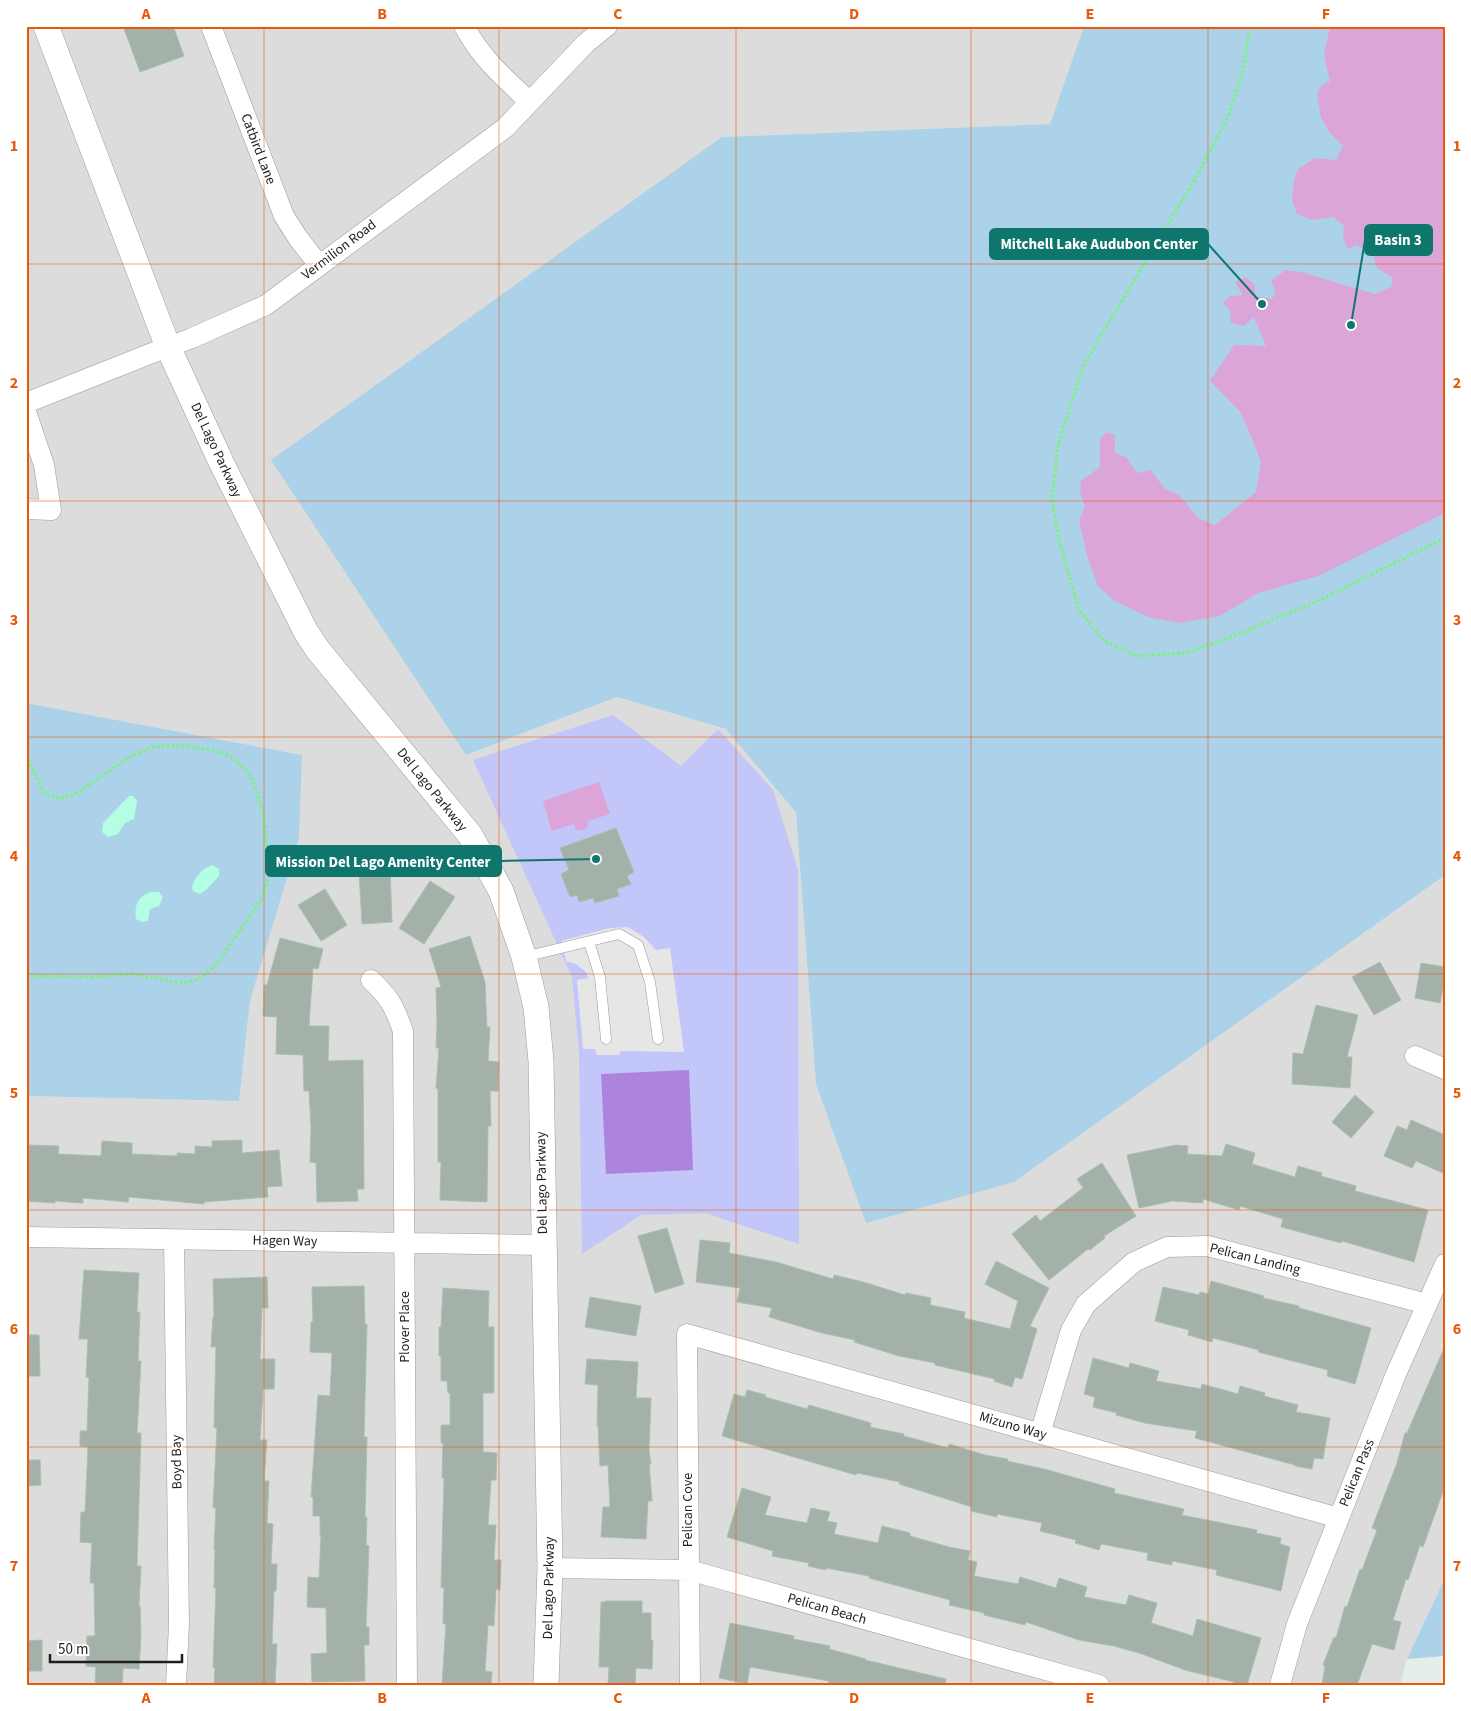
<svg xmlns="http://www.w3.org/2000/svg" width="1471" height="1711" viewBox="0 0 1471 1711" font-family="'Source Sans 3',sans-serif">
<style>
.residential{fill:#dbdcdb}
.grass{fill:#abd2e9}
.sand{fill:#b4fee4}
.park{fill:#c2c6f9}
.pitch{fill:#ad83dd}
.parking{fill:#e6e6e6}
.water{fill:#dca5d8}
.building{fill:#a4b1a8;stroke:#a7c1ae}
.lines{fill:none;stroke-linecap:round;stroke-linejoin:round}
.service-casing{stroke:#9b9b9b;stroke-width:11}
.minor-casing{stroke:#9b9b9b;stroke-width:21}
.tertiary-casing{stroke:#9b9b9b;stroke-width:26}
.path{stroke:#73f86d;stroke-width:3;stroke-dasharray:2.5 2.5;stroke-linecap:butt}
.service{stroke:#fff;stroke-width:10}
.minor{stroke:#fff;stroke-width:20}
.tertiary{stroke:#fff;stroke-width:25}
.grid{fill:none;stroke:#e8590c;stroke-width:1;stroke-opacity:0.55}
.labels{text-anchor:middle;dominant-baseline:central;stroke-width:4;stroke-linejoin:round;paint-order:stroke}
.street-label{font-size:14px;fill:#1e1e1e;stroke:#fff}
.leader{fill:none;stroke:#0f766e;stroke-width:2}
.callout-dot{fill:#0f766e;stroke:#fff;stroke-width:2}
.callout{fill:#0f766e;stroke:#0f766e;stroke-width:2}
.callout-label{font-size:15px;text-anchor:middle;font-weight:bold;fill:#fff}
.neatline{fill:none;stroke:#e8590c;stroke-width:2}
.grid-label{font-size:16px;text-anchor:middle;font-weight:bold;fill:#e8590c}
</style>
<rect width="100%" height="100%" fill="#e4efea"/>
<path class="residential" d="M26,26H1084L1050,124L722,137L466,755L617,697L726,729L796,814L816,1084L1014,1182L1445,875V1578L1407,1659L1400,1685H26V1096L239,1101L250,1001L299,838L302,755L26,703Z"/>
<path class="grass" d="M1084,26H1445V875L1014,1182L866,1223L816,1084L796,813L726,729L617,697L466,755L271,460L722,137L1050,124Z
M26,703L302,755L299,838L250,1001L239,1101L26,1096Z
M1445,1578V1656L1407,1659Z"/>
<path class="sand" d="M129,796H133L137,801L134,819L125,823L118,834L108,837L102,832L103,823Z
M212,865L219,869V876L206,890L200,894L193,891L192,888C194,878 202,868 212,865Z
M151,892H159L163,897L159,906L150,909L148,921L142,922L136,919C134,905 138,896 151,892Z"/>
<path class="park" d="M613,715L681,766L718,729L773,790L798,870L799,1244L705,1213L641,1215L582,1254L579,1052L572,977L473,760Z"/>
<path class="pitch" d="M689,1070L693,1170L606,1174L601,1074Z"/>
<path class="parking" d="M628,927L644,937L656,950L670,948L684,1052L621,1051L619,1055H597L595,1049H583L577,980L588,978L587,973L576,964L566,961L561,941L610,928Z"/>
<path class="water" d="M1330,26H1445V513L1318,576L1258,593L1220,616L1179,623L1148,617L1113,600L1098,586L1088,559L1079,520L1085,507L1080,492L1081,481L1100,467V439L1106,432L1115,435V453L1126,457L1137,473L1151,470L1164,488L1179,495L1198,518L1215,525L1256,492L1261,462L1252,438L1240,412L1210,381L1234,345L1266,346L1254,317L1244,326L1231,323L1230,311L1223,303L1230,296L1243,295L1235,282L1246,277L1255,285V296L1272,299L1275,292L1271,280L1286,270L1301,272L1375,294L1391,287L1393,278L1377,268L1373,254L1357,245L1348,249L1343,238L1344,226L1333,217L1312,220L1297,214L1292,200L1294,180L1298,169L1315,158L1336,160L1343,146L1330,133L1321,118L1317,95L1321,86L1330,81L1324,55Z
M599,782L610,814L588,821L587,828L583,830H576L574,824L552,831L543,801Z"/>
<path class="building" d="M123,26H173L184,56L140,72Z
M616,828L634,872L627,876L631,884L617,889L619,896L595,903L593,898L579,902L577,895L570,897L561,874L569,870L560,848Z
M390,869L392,922L362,924L359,871Z
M430,881L455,897L424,944L399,928Z
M325,889L347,925L321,941L298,905Z
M470,936L485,982L487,1027H490L488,1061L499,1062L498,1091H490L491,1126H488L487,1202L440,1200L441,1162H438V1089L436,1088L439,1048H436L437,1023L436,988L441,987L429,949Z
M280,938L323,949L318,969L313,968L309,1026H329L328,1061L363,1060L364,1189H357L358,1201L317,1202L316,1163L310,1162L311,1128L309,1091H304L303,1055L276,1054L277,1017L263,1016L264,985H267Z
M1380,962L1401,1000L1374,1015L1352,977Z
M1421,963L1445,967V977L1440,1003L1415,998Z
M1316,1005L1358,1015L1347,1057H1352L1350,1088L1292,1084L1293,1053L1303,1054Z
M1355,1095L1374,1112L1351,1138L1332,1122Z
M1411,1120L1445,1135V1174L1416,1161L1412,1168L1384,1156L1397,1126L1407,1130Z
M242,1140V1153L279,1150L282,1186L267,1187L268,1197L204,1202V1204L129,1197L128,1202L83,1198V1203L55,1201V1203L26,1201L29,1145L59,1146L58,1154L101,1156L102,1141L132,1143V1154L177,1156V1153L195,1154V1146L212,1147V1141Z
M1226,1144L1255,1153L1252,1164L1295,1177L1298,1166L1322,1173L1321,1176L1356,1186L1355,1191L1428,1210L1414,1262L1342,1241L1341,1243L1281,1227L1283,1219L1240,1206L1239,1210L1203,1199V1203L1172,1201L1139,1208L1127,1155L1176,1145L1188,1146L1187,1154L1222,1156Z
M1102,1163L1136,1216L1104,1236L1105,1238L1090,1250L1088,1249L1049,1280L1012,1234L1036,1215L1040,1221L1083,1188L1077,1179Z
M667,1228L684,1284L655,1293L638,1236Z
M700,1240L730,1243L729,1253L776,1262L833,1279L834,1275L863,1282L905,1295L906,1293L931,1298L930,1305L965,1312L964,1318L1010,1329L1018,1301L985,1284L996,1261L1049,1288L1030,1326L1037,1329L1022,1379L1015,1377L1012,1387L994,1381L995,1379L935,1365V1363L899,1356L854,1342L855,1340L822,1333L769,1317L772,1308L737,1302L740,1288L696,1282Z
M84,1270L139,1273L137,1312H140L138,1361H141L137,1433H141L137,1566H141L139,1606H140L141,1635L139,1669L123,1668L122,1685H95L96,1667L86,1666L87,1636H95L94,1583H90L92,1543L80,1542L81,1512H85L88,1447L80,1446V1431H87L89,1378L86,1377L88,1339H79Z
M267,1277L268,1308H262L260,1359H275L274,1389H263L260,1440H267L264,1481H269L267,1523L273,1524L271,1564H277L276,1591H274L272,1644H277L275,1685H214L215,1668L213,1667L216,1588H214L215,1549H214L216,1508H213L217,1428H214L216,1347H211L213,1317H214L213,1279Z
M1211,1281L1264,1296L1263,1298L1299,1306V1308L1371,1328L1355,1384L1327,1376L1328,1370L1258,1352L1259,1350L1213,1338L1212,1342L1188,1335L1189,1330L1155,1321L1163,1287L1199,1295L1200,1292L1208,1294Z
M364,1286L365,1324H367L364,1437H367L365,1517H367L366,1545L369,1546L366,1627H369V1645H364L365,1681L312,1682L311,1654L327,1653L326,1608L307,1607L308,1577L319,1578L321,1535H320V1516H313V1497H311L318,1395L330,1396L332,1353L310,1352L311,1322H313L312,1287Z
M443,1288L489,1291L488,1327H494V1393H483V1452L497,1453L496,1480H491L488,1525H496L494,1560H501L500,1590L496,1589L494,1626L488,1625L485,1671L492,1672L491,1685H442L446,1624H443L444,1588H441L444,1478H442L443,1443H441V1425H450V1393H448L447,1381H441V1356H439V1327H441Z
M590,1297L641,1306L636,1336L585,1327Z
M26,1335H39L40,1376H26Z
M1445,1346V1486L1423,1547L1420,1545L1408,1580L1406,1579L1393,1620L1401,1622L1394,1650L1372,1644L1357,1685H1322L1325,1666L1323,1665L1334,1637L1336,1638L1345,1606L1347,1607L1360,1569L1362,1570L1377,1530L1372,1528L1397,1463L1405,1433H1407Z
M1093,1358L1129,1368L1130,1363L1159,1371L1156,1381L1201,1389L1202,1384L1238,1394L1240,1386L1265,1393L1264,1396L1298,1405L1296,1412L1330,1418L1323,1459L1314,1458L1312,1469L1295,1466V1465L1195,1438L1197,1431L1145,1423L1116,1415L1117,1413L1093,1407L1095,1397L1084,1394Z
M587,1359L638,1362L636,1398H651L649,1450L651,1464H649L652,1501H648L646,1539L601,1537L603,1507H610L608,1465L600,1466L598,1426H597L598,1385L585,1384Z
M747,1390L766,1395L765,1397L807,1409L809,1405L871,1423L870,1427L904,1434V1436L948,1448L949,1444L985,1455L1008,1459L1007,1461L1044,1469L1115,1489L1114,1493L1184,1509L1182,1515L1257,1530L1256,1533L1281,1538L1280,1544L1290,1547L1281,1591L1216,1575L1217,1570L1172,1561V1565L1147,1560L1148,1553L1101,1544L1099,1550L1075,1543L1076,1540L1040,1531L1042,1523L997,1514V1517L971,1511L972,1507L899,1484L900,1482L857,1473L856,1475L722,1436L734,1394L745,1397Z
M26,1460H40L41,1485L26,1486Z
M742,1488L771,1497L765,1515L807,1523L811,1508L830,1512L827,1521L837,1523L834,1534L878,1543L882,1526L910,1533V1536L949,1547L970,1551L968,1560L977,1562L974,1576L1018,1584L1020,1577L1056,1588L1059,1578L1087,1587L1084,1597L1126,1605L1129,1595L1157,1603L1151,1623L1193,1636L1197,1619L1261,1638L1247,1685H1233L1234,1682L1185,1670L1142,1654L1114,1646L1079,1640L1026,1622L1025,1625L984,1615V1613L949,1605L950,1600L869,1578V1576L826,1568V1570L808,1566L809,1563L772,1556L773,1551L727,1537Z
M605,1601H642V1613H651V1640H653L652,1669L636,1668L635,1685H608L609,1667H599L601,1602H605Z
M730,1623L794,1636L793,1639L830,1646L829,1649L866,1659L865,1660L946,1679L945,1685H828L829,1681L750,1667L747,1684L719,1678Z
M42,1640V1671H26V1641Z"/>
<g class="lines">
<g class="service-casing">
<path id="service" d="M589,942L600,977L606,1039
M524,957L619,934L638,945L650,982L658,1039"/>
</g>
<g class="minor-casing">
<path id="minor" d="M211,26L284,216L298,238L319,265
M464,26C481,58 504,78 530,102
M26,403L147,355L192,338L266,305L505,128L586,43L607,26
M26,412L44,465L51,510L26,509
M371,980C390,998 394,1006 403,1031L407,1685
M1415,1056L1445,1069
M26,1237L543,1245
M174,1240L179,1624L176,1685
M1040,1434L1071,1330L1086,1304L1134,1262L1167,1247L1208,1246L1427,1304
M550,1568L689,1570L1099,1685
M690,1685L687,1334L1339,1518
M1280,1685L1297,1624L1396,1374L1445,1264"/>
</g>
<g class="tertiary-casing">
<path id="tertiary" d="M46,26L168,347L221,462L306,632L318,650L470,835L501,891L524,957L536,1007L541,1061L550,1568L546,1685"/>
</g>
<path class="path" d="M1250,26L1243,70L1228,117L1194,181L1084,364L1058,445L1052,500L1059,540L1079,610L1104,641L1137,656L1186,653L1234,636L1324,598L1445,538
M26,755L44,793L58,798L74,795L128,758L152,747L180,745L211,750L229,755L250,774L263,811L270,872L262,899L215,966L197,980L182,983L132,974L93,977L26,976"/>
<use href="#service" class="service"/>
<use href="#minor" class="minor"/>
<use href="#tertiary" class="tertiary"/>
</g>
<path class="grid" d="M264,26V1685M499,26V1685M736,26V1685M971,26V1685M1208,26V1685M26,264H1445M26,501H1445M26,737H1445M26,974H1445M26,1210H1445M26,1447H1445"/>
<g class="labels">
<g class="street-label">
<text transform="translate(258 149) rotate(69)">Catbird Lane</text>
<text transform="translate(339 250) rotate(-37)">Vermilion Road</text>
<text transform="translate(216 450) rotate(65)">Del Lago Parkway</text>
<text transform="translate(432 790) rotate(51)">Del Lago Parkway</text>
<text transform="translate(542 1183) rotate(-91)">Del Lago Parkway</text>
<text transform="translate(285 1241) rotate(1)">Hagen Way</text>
<text transform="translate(1255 1259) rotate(14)">Pelican Landing</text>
<text transform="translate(405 1327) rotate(-90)">Plover Place</text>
<text transform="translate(1013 1426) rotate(16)">Mizuno Way</text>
<text transform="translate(177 1462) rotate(-91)">Boyd Bay</text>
<text transform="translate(1357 1473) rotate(-68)">Pelican Pass</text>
<text transform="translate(688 1510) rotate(-90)">Pelican Cove</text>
<text transform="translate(549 1588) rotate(-89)">Del Lago Parkway</text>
<text transform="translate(827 1609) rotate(16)">Pelican Beach</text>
</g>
</g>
<path class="leader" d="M1351 325L1365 240M1262 304L1208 244M596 859L501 861"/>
<g class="callout-dot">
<circle cx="1351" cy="325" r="5"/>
<circle cx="1262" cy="304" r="5"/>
<circle cx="596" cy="859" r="5"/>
</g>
<g class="callout">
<rect x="1365" y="225" width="67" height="30" rx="5"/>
<rect x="990" y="229" width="218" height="30" rx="5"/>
<rect x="266" y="846" width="235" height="30" rx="5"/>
</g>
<g class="callout-label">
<text x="1398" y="245">Basin 3</text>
<text x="1099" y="249">Mitchell Lake Audubon Center</text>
<text x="383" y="867">Mission Del Lago Amenity Center</text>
</g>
<rect width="1471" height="1711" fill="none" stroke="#ffffff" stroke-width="55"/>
<path d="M50 1654v8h132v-8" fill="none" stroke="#1e1e1e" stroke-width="2.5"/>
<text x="58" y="1654" font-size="15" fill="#1e1e1e" stroke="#ffffff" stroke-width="4" paint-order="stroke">50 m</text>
<rect x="28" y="28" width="1416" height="1656" class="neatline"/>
<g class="grid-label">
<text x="146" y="19">A</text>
<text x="382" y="19">B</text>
<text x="618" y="19">C</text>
<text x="854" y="19">D</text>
<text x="1090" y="19">E</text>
<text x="1326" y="19">F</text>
<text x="14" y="151">1</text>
<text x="1457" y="151">1</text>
<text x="14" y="388">2</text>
<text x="1457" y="388">2</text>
<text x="14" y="625">3</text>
<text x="1457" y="625">3</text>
<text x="14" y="861">4</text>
<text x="1457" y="861">4</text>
<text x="14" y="1098">5</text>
<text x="1457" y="1098">5</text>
<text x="14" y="1334">6</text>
<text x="1457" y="1334">6</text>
<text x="14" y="1571">7</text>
<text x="1457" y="1571">7</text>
<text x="146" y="1703">A</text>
<text x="382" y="1703">B</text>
<text x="618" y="1703">C</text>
<text x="854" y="1703">D</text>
<text x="1090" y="1703">E</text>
<text x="1326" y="1703">F</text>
</g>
</svg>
